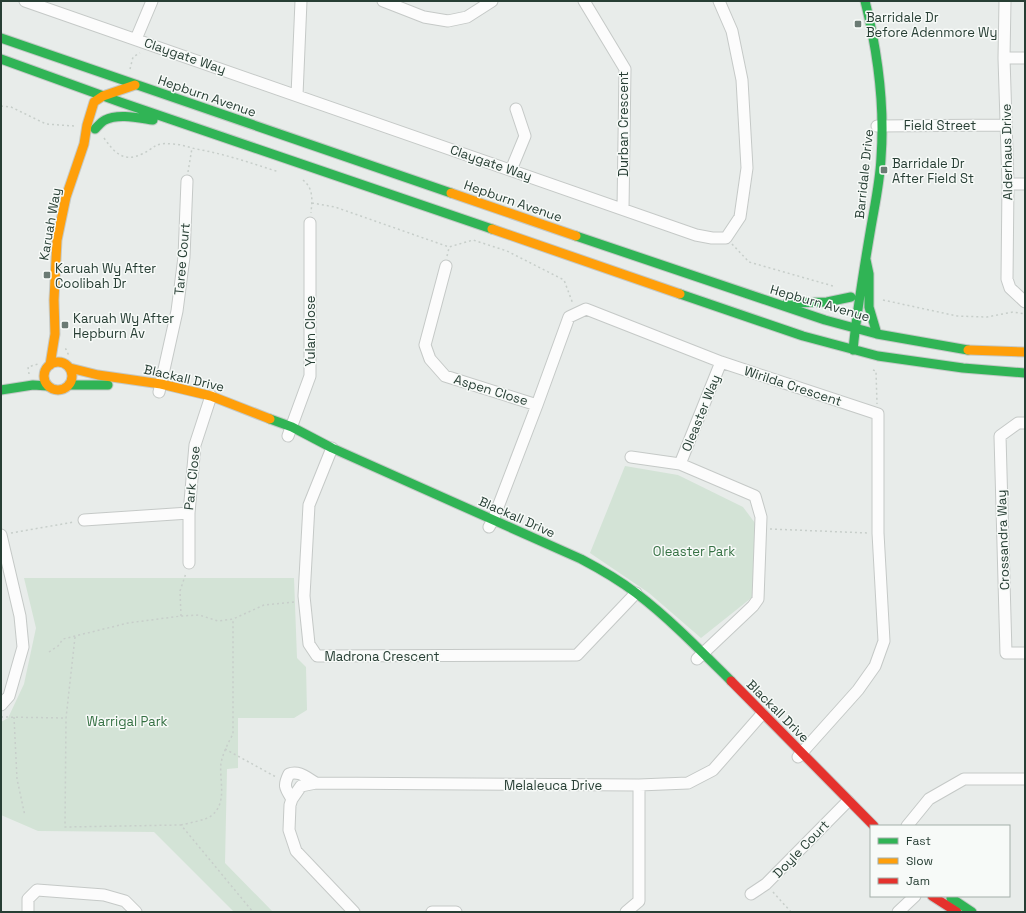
<svg xmlns="http://www.w3.org/2000/svg" width="1026" height="913" viewBox="0 0 1026 913" font-family="'Space Grotesk',sans-serif">
<style>
.green{fill:#d3e3d6}
.lines{fill:none;stroke-linecap:round;stroke-linejoin:round}
.street-casing{stroke:#c5c9c7;stroke-width:13}
.fast-casing{stroke:#c4c9c7;stroke-width:11}
.slow-casing{stroke:#c4c9c7;stroke-width:11}
.jam-casing{stroke:#c4c9c7;stroke-width:11}
.path{stroke:#c7ceca;stroke-width:1.5;stroke-dasharray:2 3;stroke-linecap:butt}
.street{stroke:#fcfcfc;stroke-width:11}
.fast{stroke:#30b455;stroke-width:9}
.slow{stroke:#ff9f0a;stroke-width:9}
.jam{stroke:#e5322d;stroke-width:9}
.poi-dot{fill:#6b7b74;stroke:#f7faf8;stroke-width:1.5}
.labels{text-anchor:middle;dominant-baseline:central;stroke-width:3;stroke-linejoin:round;paint-order:stroke}
.poi-label{font-size:13px;fill:#273e34;stroke:#f7faf8;text-anchor:start}
.street-label{font-size:13px;fill:#273e34;stroke:#f7faf8}
.park-label{font-size:13px;fill:#367144;stroke:#f7faf8}
</style>
<rect width="100%" height="100%" fill="#e8ecea"/>
<path class="green" d="M625,466L678,475L743,507L758,527L755,595L701,638L649,593L590,553Z
M24,578H294L297,658L306,667L307,710L294,718H238V768L227,769L225,863L273,912H234L154,832L38,831L1,815V722L8,718L24,684L36,628Z"/>
<g class="lines">
<g class="street-casing">
<path id="street" d="M25,1L696,235L712,238H726L740,217L747,168L742,80L732,31L719,1
M383,1L424,17L448,21L467,17L492,1
M584,1L625,69L623,209
M1005,1L1004,58L1008,184L1007,279L1010,288L1025,302
M136,39L152,1
M1004,58H1025
M297,95L301,1
M877,126L1006,125
M511,170L525,136L516,109
M1008,184H1025
M446,266L425,345L430,359L445,376L537,405
M159,392L177,311L184,257L187,181
M1025,423H1018L1000,436L1006,653H1025
M288,436L310,376V223
M332,448L309,505L304,596L309,644L317,656L577,655L636,593
M631,457L680,464L755,496L761,517L758,599L753,606L697,659
M680,464L721,362
M84,520L189,513
M489,527L493,520L537,405L569,317L586,309L721,362L878,414V533L884,641L875,666L858,690L798,757
M1,535L20,616L23,647L9,696L1,705
M189,563V513L195,445L211,396
M292,799C285,788 283,786 289,774C299,770 307,778 316,783
M907,826L929,799L964,779H1025
M751,894L766,884L848,801
M28,912V899L37,890L104,895L125,901L136,912
M354,912L296,851L289,830L290,805L292,799L301,786L316,783L639,785L688,783L713,770L762,714
M432,912H456
M626,912L639,901V785
M898,912L915,896"/>
</g>
<g class="fast-casing">
<path id="fast" d="M1,38L451,193
M1,59L120,102L492,229
M95,129C98,126 101,122 105,120C118,113 139,118 153,120
M576,236L825,320L877,334L968,350
M866,260L869,274V307L877,334
M680,294L803,336L878,356L963,368L1025,373
M787,303L827,302L851,297
M853,350C857,309 864,268 871,227C875,204 880,181 881,158C885,104 878,53 865,1
M69,385H108
M1,390L33,385L48,386
M270,419L292,427L332,448L581,559C600,569 619,580 636,593C670,619 700,650 731,681
M951,898L972,912"/>
</g>
<g class="slow-casing">
<path id="slow" d="M451,193L576,236
M492,229L680,294
M968,350L1025,352
M44 376a14 14 0 1 1 28 0a14 14 0 1 1-28 0Z
M50,365L55,334L54,300L57,240L66,197L84,144L87,125L94,102L103,96L135,85
M70,368L98,375L161,384L211,396L270,419"/>
</g>
<g class="jam-casing">
<path id="jam" d="M731,681L874,826
M932,896L957,912"/>
</g>
<path class="path" d="M130,69L133,57L140,53
M1,106L11,107L46,124L74,126
M104,138C114,152 123,163 142,154C155,148 154,142 172,144C180,144 188,147 196,149C225,154 251,163 279,172
M188,172L192,148
M303,180C314,189 312,200 311,213
M312,203L335,207L449,247L473,240L507,251L564,280L573,304
M732,244L749,262L833,286
M447,256L449,248
M883,300L957,316L987,317L1013,312L1025,314
M65,349H66L69,356
M873,370L876,371L877,404
M29,374L28,367L38,364
M770,529L868,533
M11,533L74,522
M181,616L180,591L186,573
M75,637L66,718L65,827L181,825L253,912
M49,652L58,646L63,639L128,623L181,616L199,615L218,621L233,619L264,605L294,602
M1,717L66,718
M14,717L17,779L25,816
M225,749L276,777
M181,825C189,823 206,820 211,816C228,803 219,781 221,763C223,753 228,743 233,734V619
M773,892L791,912"/>
<use href="#street" class="street"/>
<use href="#fast" class="fast"/>
<use href="#slow" class="slow"/>
<use href="#jam" class="jam"/>
</g>
<g class="poi-dot">
<rect x="854" y="20" width="8" height="8" rx="2"/>
<rect x="880" y="166" width="8" height="8" rx="2"/>
<rect x="43" y="271" width="8" height="8" rx="2"/>
<rect x="61" y="321" width="8" height="8" rx="2"/>
</g>
<g class="labels">
<g class="poi-label">
<text x="866" y="17">Barridale Dr<tspan x="866" dy="15">Before Adenmore Wy</tspan></text>
<text x="892" y="163">Barridale Dr<tspan x="892" dy="15">After Field St</tspan></text>
<text x="55" y="268">Karuah Wy After<tspan x="55" dy="15">Coolibah Dr</tspan></text>
<text x="73" y="318">Karuah Wy After<tspan x="73" dy="15">Hepburn Av</tspan></text>
</g>
<g class="street-label">
<text transform="translate(185 56) rotate(19)">Claygate Way</text>
<text transform="translate(207 96) rotate(19)">Hepburn Avenue</text>
<text transform="translate(623 124) rotate(-90)">Durban Crescent</text>
<text x="940" y="125">Field Street</text>
<text transform="translate(1007 152) rotate(-91)">Alderhaus Drive</text>
<text transform="translate(491 163) rotate(19)">Claygate Way</text>
<text transform="translate(864 174) rotate(-84)">Barridale Drive</text>
<text transform="translate(513 201) rotate(19)">Hepburn Avenue</text>
<text transform="translate(50 224) rotate(-80)">Karuah Way</text>
<text transform="translate(182 259) rotate(-85)">Taree Court</text>
<text transform="translate(820 303) rotate(16)">Hepburn Avenue</text>
<text transform="translate(310 331) rotate(-90)">Yulan Close</text>
<text transform="translate(184 378) rotate(13)">Blackall Drive</text>
<text transform="translate(793 386) rotate(18)">Wirilda Crescent</text>
<text transform="translate(491 390) rotate(17)">Aspen Close</text>
<text transform="translate(701 413) rotate(-68)">Oleaster Way</text>
<text transform="translate(192 478) rotate(-84)">Park Close</text>
<text transform="translate(517 517) rotate(24)">Blackall Drive</text>
<text transform="translate(1003 540) rotate(-92)">Crossandra Way</text>
<text x="382" y="656">Madrona Crescent</text>
<text transform="translate(778 711) rotate(45)">Blackall Drive</text>
<text x="553" y="785">Melaleuca Drive</text>
<text transform="translate(801 849) rotate(-46)">Doyle Court</text>
</g>
<g class="park-label">
<text x="694" y="551">Oleaster Park</text>
<text x="127" y="721">Warrigal Park</text>
</g>
</g>
<rect width="1026" height="913" fill="none" stroke="#273e34" stroke-width="4"/>
<rect x="870" y="825" width="140" height="72" fill="#f7faf8" stroke="#a4afaa"/>
<rect x="878" y="838" width="20" height="6" fill="#30b455" stroke="#a4afaa"/>
<text x="906" y="845" font-size="12" fill="#273e34">Fast</text>
<rect x="878" y="858" width="20" height="6" fill="#ff9f0a" stroke="#a4afaa"/>
<text x="906" y="865" font-size="12" fill="#273e34">Slow</text>
<rect x="878" y="878" width="20" height="6" fill="#e5322d" stroke="#a4afaa"/>
<text x="906" y="885" font-size="12" fill="#273e34">Jam</text>
</svg>
